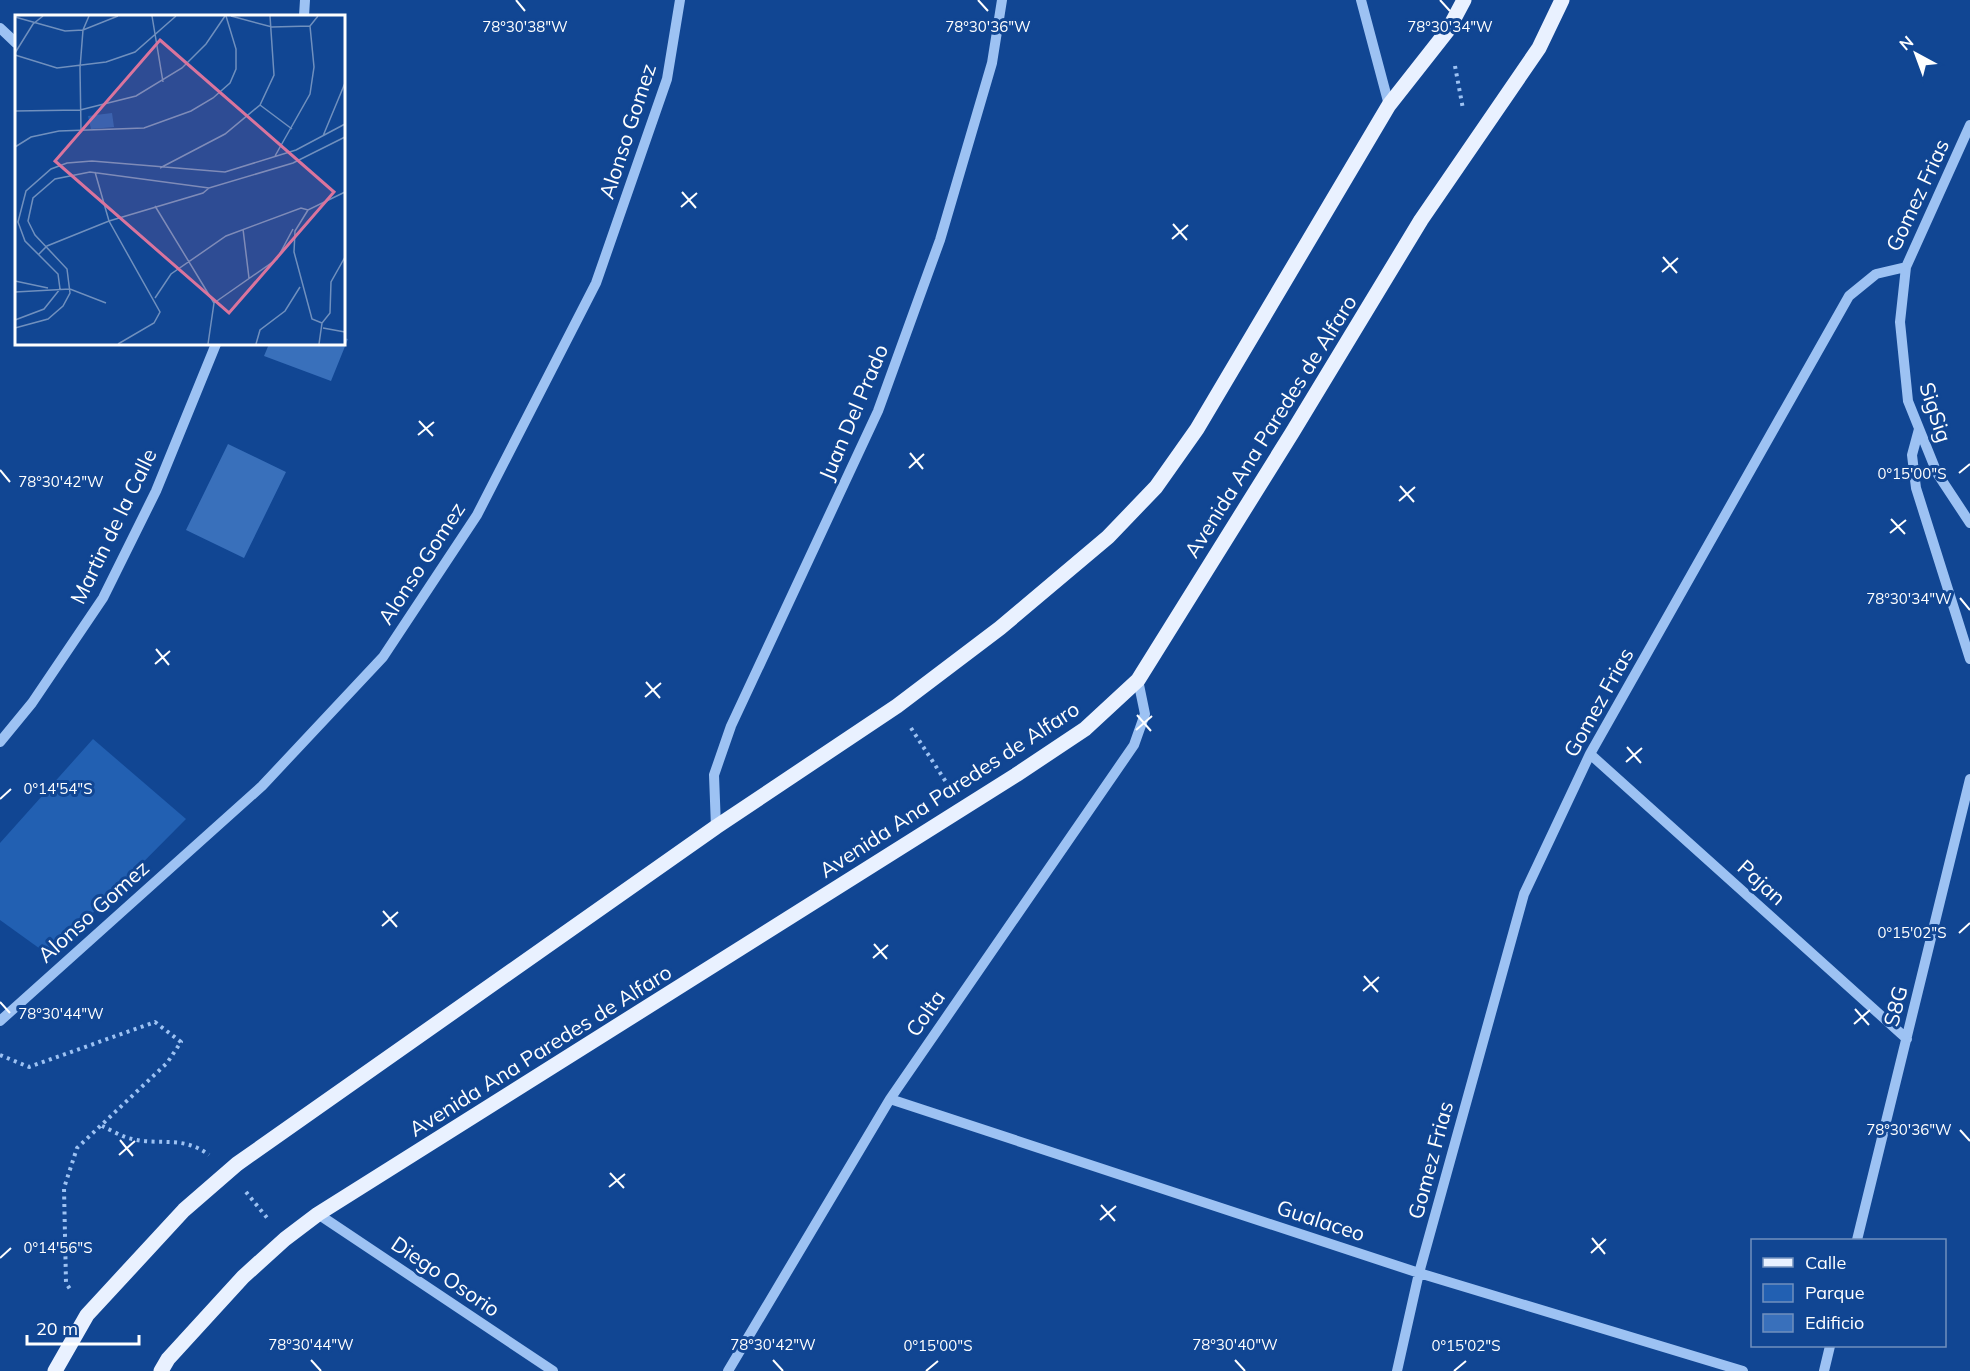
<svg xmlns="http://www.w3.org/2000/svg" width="1970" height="1371" viewBox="0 0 1970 1371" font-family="Mulish,sans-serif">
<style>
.green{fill:#2260b2}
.building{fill:#3970bb}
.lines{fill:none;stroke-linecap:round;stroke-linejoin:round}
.path{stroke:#9dc2f3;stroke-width:4;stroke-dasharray:3 4.5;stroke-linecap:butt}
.minor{stroke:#9dc2f3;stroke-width:10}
.major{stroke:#e9f1ff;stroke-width:15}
.ticks{fill:none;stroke:#fff;stroke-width:2}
.labels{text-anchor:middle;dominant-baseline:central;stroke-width:6;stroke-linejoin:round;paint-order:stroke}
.street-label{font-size:21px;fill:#fff;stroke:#114693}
.inset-road{fill:none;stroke:#7090be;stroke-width:1.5}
.view{fill:#da749d;fill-opacity:0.15;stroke:#da749d;stroke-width:3}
.inset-edge{fill:none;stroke:#fff;stroke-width:3}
.ticks-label{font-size:15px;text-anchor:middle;fill:#fff;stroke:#114693;stroke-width:6;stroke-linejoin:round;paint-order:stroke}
</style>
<rect width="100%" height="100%" fill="#114693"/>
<path class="green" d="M93,739L186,819L50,956L0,920V843Z"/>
<path class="building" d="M344,338L348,339L331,381L264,356L269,344H344Z
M228,444L286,472L244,558L186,530Z"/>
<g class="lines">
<path class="path" d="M1455,66L1463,109
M911,728L948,785
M0,1055L29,1067L155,1022L181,1042L167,1063L77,1148L64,1188L66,1283L72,1292
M102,1126C111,1130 122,1137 132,1139C160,1146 183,1135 209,1155
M246,1192L268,1219"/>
<path class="minor" d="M1361,0L1389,105
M304,16L305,0
M0,28L16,43
M1970,125L1906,267L1900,322L1908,401L1937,473L1970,523
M1919,429L1912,455L1916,488L1970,659
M0,742L32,703L103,598L156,491L216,344
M1590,754L1907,1039
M716,827L714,775L731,726L878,411L940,240L992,63L1002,0
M0,1021L262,786L383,657L477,515L596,283L667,79L680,0
M890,1099L1419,1273L1743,1371
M318,1214L553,1371
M1857,1240L1970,779
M728,1371L890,1099L1134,745L1145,714L1138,680
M1397,1371L1419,1273L1524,894L1590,754L1849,296L1876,274L1906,267
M1824,1371L1830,1346"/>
<path class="major" d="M55,1371L87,1315L184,1210L237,1164L716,827L897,706L1000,628L1108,537L1156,487L1197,429L1389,105L1448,30L1464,0
M161,1371L168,1359L243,1277L285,1239L318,1214L1016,775L1085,729L1138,680L1292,433L1421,220L1539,48L1562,0"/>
</g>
<path class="ticks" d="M516,0L525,11M978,0L988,11M1440,0L1450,11M682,192L696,208M681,207L697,193M1173,224L1187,240M1172,239L1188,225M1663,257L1677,273M1662,272L1678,258M419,421L433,436M418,435L434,422M910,453L923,469M909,468L924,454M0,470L10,482M1959,473L1970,464M1400,486L1414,502M1399,501L1415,487M1891,519L1905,534M1890,533L1906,520M1960,598L1970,610M156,649L169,665M155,664L170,651M646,682L660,698M645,697L661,683M1137,715L1151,731M1136,730L1152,716M1627,747L1641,763M1626,762L1642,748M0,799L11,789M383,911L397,927M382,926L398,912M1959,933L1970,923M874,944L887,959M873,958L888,945M1364,976L1378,992M1363,991L1379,977M0,1002L10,1013M1855,1009L1869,1025M1854,1024L1870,1010M1960,1130L1970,1141M120,1140L133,1156M119,1155L135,1141M610,1173L624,1188M609,1187L625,1174M1101,1205L1115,1221M1100,1220L1116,1206M1592,1238L1605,1254M1591,1253L1606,1239M0,1258L11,1248M311,1360L321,1371M773,1360L783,1371M1235,1360L1245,1371M926,1371L938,1361M1454,1371L1466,1361"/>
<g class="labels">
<g class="street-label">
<text transform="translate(627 131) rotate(-72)">Alonso Gomez</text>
<text transform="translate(1917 195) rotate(-65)">Gomez Frias</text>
<text transform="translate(853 412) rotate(-67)">Juan Del Prado</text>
<text transform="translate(1936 412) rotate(72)">SigSig</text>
<text transform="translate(1270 426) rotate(-58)">Avenida Ana Paredes de Alfaro</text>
<text transform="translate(113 526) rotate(-64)">Martin de la Calle</text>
<text transform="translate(421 563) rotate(-57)">Alonso Gomez</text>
<text transform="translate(1598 702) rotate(-61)">Gomez Frias</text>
<text transform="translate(949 789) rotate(-33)">Avenida Ana Paredes de Alfaro</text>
<text transform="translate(1762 882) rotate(42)">Pajan</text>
<text transform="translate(93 911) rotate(-42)">Alonso Gomez</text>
<text transform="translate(1895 1006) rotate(-76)">S8G</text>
<text transform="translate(925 1013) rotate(-55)">Colta</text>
<text transform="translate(540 1050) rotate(-32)">Avenida Ana Paredes de Alfaro</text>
<text transform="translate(1430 1160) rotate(-75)">Gomez Frias</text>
<text transform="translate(1321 1220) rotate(18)">Gualaceo</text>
<text transform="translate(446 1276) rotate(34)">Diego Osorio</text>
</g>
</g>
<g transform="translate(15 15)">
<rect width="330" height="330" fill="#114693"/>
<path d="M97,98L99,112L76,114L73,101Z" fill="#2260b2"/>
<path class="inset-road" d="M137,1L148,67M216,1L257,12L295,11L303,1M0,2L50,16L68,15L103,1M0,38L18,9L28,1M0,40L42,53L91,47L120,37L161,1M245,90L277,114M0,96L65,95L121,81L167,53L191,29L210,1M66,115L65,53L68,15L74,1M308,121L330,68M0,132L16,122L44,116L129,113L176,96L198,83L215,68L221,54V34L211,1M260,141L295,79L299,52L295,11M145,153L210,119L245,90L259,60L255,1M80,157L94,206L145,297L139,308L103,329M140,191L199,288L193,329M293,195L280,216L279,237L297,304L307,308M228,214L234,263M24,239L32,231L94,206L188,178L194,173M0,266L33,273M0,277L55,274L91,288M140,283L156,259L211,221L286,193L293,195L330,177M199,288L262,244L278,214M0,305L29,294L45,274L43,259L10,226L3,207L11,176L36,154L52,148L77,146L210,157L281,135L330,109M0,313L33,304L48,291L55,278L52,254L20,220L13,206L18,183L40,164L75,157L194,173L278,148L330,122M308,313L330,317M241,329L245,315L270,296L285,272M304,329L307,308L315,298L316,267L330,242"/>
<path class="view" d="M145,25L319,177L214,298L40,146Z"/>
<rect width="330" height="330" class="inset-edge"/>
</g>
<g class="ticks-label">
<text x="525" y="32">78°30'38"W</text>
<text x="988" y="32">78°30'36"W</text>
<text x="1450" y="32">78°30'34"W</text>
<text x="1912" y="479">0°15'00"S</text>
<text x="61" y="487">78°30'42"W</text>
<text x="1909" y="604">78°30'34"W</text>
<text x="58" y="794">0°14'54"S</text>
<text x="1912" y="938">0°15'02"S</text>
<text x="61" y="1019">78°30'44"W</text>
<text x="1909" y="1135">78°30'36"W</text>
<text x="58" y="1253">0°14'56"S</text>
<text x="311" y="1350">78°30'44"W</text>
<text x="773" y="1350">78°30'42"W</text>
<text x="1235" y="1350">78°30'40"W</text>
<text x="938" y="1351">0°15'00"S</text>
<text x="1466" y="1351">0°15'02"S</text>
</g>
<rect x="1751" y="1239" width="195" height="108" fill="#114693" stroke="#7090be" stroke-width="1.5"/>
<rect x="1763" y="1258" width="30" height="9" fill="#e9f1ff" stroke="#7090be" stroke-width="1.5"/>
<text x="1805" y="1269" font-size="18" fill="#ffffff">Calle</text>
<rect x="1763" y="1284" width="30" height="18" fill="#2260b2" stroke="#7090be" stroke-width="1.5"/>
<text x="1805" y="1299" font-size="18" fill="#ffffff">Parque</text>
<rect x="1763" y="1314" width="30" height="18" fill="#3970bb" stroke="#7090be" stroke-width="1.5"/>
<text x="1805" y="1329" font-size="18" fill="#ffffff">Edificio</text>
<g transform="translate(1916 54) rotate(319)" stroke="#114693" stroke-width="4.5" paint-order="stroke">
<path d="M0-4.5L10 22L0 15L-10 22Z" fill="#ffffff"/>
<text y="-9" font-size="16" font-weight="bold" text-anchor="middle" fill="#ffffff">N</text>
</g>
<path d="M27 1335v9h112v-9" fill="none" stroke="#ffffff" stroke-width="3"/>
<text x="36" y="1335" font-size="18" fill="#ffffff" stroke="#114693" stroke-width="4.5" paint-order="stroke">20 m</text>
</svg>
